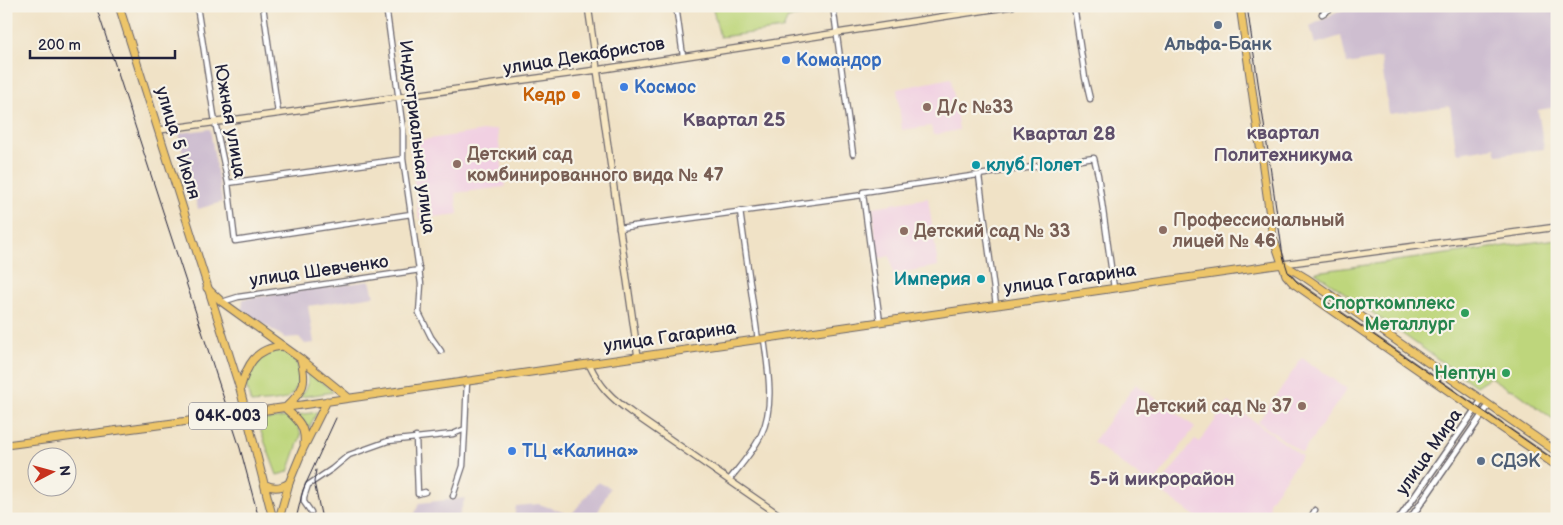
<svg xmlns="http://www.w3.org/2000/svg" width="1563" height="525" viewBox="0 0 1563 525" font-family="'Balsamiq Sans',sans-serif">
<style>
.built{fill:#f1d0e2}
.industrial{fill:#cebed0}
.green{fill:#bed67b;stroke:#707c5b}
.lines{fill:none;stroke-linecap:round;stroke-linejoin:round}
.minor-casing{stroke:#6a656c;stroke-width:7}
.tertiary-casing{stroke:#6a656c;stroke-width:8}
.secondary-casing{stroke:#6a656c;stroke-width:8}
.primary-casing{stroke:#6a656c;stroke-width:9}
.trunk-casing{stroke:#6a656c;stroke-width:9}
.minor{stroke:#fff;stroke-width:4.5}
.tertiary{stroke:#fff;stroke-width:5}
.secondary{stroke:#f8e8c3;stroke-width:5.5}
.primary{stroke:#edc569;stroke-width:7}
.trunk{stroke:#edc569;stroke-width:7}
.tram{stroke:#22223b;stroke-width:1}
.rail{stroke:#22223b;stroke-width:1}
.primary-bridge-casing{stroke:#6a656c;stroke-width:9;stroke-linecap:butt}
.primary-bridge{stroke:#edc569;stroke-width:7}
.service-dot{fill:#5c6f8a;stroke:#f7f3e8;stroke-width:2}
.shop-dot{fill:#3f7fe0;stroke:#f7f3e8;stroke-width:2}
.food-dot{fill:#e8710a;stroke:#f7f3e8;stroke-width:2}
.education-dot{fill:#8d6e63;stroke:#f7f3e8;stroke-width:2}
.culture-dot{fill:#0f9aa8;stroke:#f7f3e8;stroke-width:2}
.leisure-dot{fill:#2e9e5b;stroke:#f7f3e8;stroke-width:2}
.labels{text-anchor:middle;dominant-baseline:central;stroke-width:4.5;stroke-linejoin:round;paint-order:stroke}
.shield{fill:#f7f3e8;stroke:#62616f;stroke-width:1}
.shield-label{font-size:16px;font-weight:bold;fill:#22223b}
.service-label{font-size:18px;font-weight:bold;fill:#4e5e75;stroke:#f7f3e8}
.street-label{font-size:18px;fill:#22223b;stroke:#f7f3e8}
.shop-label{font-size:18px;font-weight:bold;fill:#366cbe;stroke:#f7f3e8;text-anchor:start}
.food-label{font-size:18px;font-weight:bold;fill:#c56008;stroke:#f7f3e8;text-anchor:end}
.education-label{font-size:18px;font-weight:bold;fill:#785e54;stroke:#f7f3e8;text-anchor:start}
.culture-label{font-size:18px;font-weight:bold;fill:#0d838f;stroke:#f7f3e8;text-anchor:start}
.leisure-label{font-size:18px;font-weight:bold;fill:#27864d;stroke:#f7f3e8;text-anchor:end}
.neighbourhood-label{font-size:19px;font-weight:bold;fill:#5e4e6a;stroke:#f7f3e8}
</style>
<rect width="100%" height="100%" fill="#f7f3e8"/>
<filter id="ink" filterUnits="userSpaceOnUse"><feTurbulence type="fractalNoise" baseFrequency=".02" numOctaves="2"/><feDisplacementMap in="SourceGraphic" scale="10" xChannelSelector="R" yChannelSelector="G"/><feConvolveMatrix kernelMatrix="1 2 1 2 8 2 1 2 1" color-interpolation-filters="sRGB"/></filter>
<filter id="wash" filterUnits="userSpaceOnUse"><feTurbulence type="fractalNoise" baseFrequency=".0096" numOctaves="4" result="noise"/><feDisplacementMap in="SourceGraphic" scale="20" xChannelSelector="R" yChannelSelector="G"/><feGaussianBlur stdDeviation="1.12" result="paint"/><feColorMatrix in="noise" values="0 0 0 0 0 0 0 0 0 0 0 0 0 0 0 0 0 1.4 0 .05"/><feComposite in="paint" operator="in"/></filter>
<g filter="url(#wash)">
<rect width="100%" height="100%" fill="#f0e2c6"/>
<path class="built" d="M951,78L959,130L933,135L931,126L902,130L897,89Z
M497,129L505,187L455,193L458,214L419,219L409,142Z
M928,198L938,266L893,274L890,256L877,259L873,207Z
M1302,358L1347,389L1302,453L1258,422Z
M1136,384L1195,427L1152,486L1093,442Z
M1228,402L1302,456L1269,502L1271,519H1199L1157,489L1195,439L1200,442Z"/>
<path class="industrial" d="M1350,6H1557V107L1538,110L1544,149L1497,155L1495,147L1459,153L1456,150L1450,106L1389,114L1381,58L1347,64L1341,36L1315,44L1310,26Z
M210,129L222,202L198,209L183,154L179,133Z
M370,281L374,296L308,306L314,343L305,344L299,337L285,338L242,310L243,299Z
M598,482L610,488L597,514L604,519H514L516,506L539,504L571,515Z
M465,498L458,519H413L419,503Z"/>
<path class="green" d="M712,6H823L822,13L788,18L783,29L720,37Z
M1557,239V422L1514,390L1508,389L1490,377L1476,386L1315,272Z
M279,349C294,355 302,366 298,382C296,388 293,395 287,398C279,402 260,402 251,403L245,382L247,374L270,350Z
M307,369L333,392L300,397C308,387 309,381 307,369Z
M317,412L309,428L298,415Z
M287,417L298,425L301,435L288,472L277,475L257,421Z"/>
</g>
<g filter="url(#ink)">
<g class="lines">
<g class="minor-casing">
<path id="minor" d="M197,6L215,122L228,183L235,241L411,214
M263,6L278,113
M386,6L403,130V159L421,284L419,313L431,337L441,351
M676,6L683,56
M833,6L853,154
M1074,6L1085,78L1090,99
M1322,14L1335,6
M979,176L996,305
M228,183L403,159
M863,192L1094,158L1098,175L1114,288
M863,194L880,322
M740,211L758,340
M619,228L863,195
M222,302L238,297L420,270
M416,437L418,494L425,492
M729,480C740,466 753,452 761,435C775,406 768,370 764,339
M453,496L463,466L465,429
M311,512L304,502V497L308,485L332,469L349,455L388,441L453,434L465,429L467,380
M1310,519L1315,510"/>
</g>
<g class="tertiary-casing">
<path id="tertiary" d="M1399,519L1482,400
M1410,519L1489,405"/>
</g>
<g class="secondary-casing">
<path id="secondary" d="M588,6L638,357
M159,130L597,70L1012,6
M1283,264L1557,227
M589,364C600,387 611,398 632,413L785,519"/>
</g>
<g class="primary-casing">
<path id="primary" d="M1240,6L1273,237L1286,275L1293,283L1557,466
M1283,264L1306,278L1557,452
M207,288L222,302L301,359L349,398
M286,407C304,390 307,384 301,360
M285,408C297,419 306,426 304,444
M274,409L1283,264
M6,445L181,422
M266,485C274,489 281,488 289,483L303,449L327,401"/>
</g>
<g class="trunk-casing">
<path id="trunk" d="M119,6L240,389L273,519
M240,389C247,365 255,348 283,346
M279,519L289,483"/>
</g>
<use href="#minor" class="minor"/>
<use href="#tertiary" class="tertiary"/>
<use href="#secondary" class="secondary"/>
<use href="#primary" class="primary"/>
<use href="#trunk" class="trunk"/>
<path class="tram" d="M1247,6L1283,256L1288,272L1297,282L1557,462"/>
<path class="rail" d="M96,6L240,448L259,519
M316,470L314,482L322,519
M296,519L303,490L336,418"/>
<g class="primary-bridge-casing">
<path id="primary-bridge" d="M181,422L274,409"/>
</g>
<use href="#primary-bridge" class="primary-bridge"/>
</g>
</g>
<g class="service-dot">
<circle cx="1218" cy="25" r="5"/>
<circle cx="1481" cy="461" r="5"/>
</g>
<g class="shop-dot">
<circle cx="786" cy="60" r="5"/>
<circle cx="624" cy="87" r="5"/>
<circle cx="512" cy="451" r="5"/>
</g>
<circle class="food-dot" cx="576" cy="95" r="5"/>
<g class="education-dot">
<circle cx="927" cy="107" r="5"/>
<circle cx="457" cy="164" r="5"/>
<circle cx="1163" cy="230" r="5"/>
<circle cx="904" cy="231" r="5"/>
<circle cx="1302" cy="406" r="5"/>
</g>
<g class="culture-dot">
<circle cx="976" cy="165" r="5"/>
<circle cx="981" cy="279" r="5"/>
</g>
<g class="leisure-dot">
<circle cx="1465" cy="313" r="5"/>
<circle cx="1506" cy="373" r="5"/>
</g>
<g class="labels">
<rect class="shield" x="189" y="402.5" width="78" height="27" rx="4"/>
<g class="shield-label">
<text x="228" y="416">04К-003</text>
</g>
<g class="service-label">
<text x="1218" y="44">Альфа-Банк</text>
<text x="1491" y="461" text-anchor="start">СДЭК</text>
</g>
<g class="street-label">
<text transform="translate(584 56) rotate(-9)">улица Декабристов</text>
<text transform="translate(230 121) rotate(80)">Южная улица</text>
<text transform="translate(417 137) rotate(83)">Индустриальная улица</text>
<text transform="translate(178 143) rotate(73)">улица 5 Июля</text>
<text transform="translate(319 271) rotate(-8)">улица Шевченко</text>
<text transform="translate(1070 279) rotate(-8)">улица Гагарина</text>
<text transform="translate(670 337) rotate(-8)">улица Гагарина</text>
<text transform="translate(1429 452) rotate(-55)">улица Мира</text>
</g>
<g class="shop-label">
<text x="796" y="60">Командор</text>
<text x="634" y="87">Космос</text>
<text x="522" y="451">ТЦ «Калина»</text>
</g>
<g class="food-label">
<text x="566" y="95">Кедр</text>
</g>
<g class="education-label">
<text x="937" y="107">Д/с №33</text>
<text x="467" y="154">Детский сад<tspan x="467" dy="21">комбинированного вида № 47</tspan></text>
<text x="1173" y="220">Профессиональный<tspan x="1173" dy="21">лицей № 46</tspan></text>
<text x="914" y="231">Детский сад № 33</text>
<text x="1292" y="406" text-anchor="end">Детский сад № 37</text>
</g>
<g class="culture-label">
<text x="986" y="165">клуб Полет</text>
<text x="971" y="279" text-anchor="end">Империя</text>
</g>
<g class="leisure-label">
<text x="1455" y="303">Спорткомплекс<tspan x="1455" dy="21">Металлург</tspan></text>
<text x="1496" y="373">Нептун</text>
</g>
<g class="neighbourhood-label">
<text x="734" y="120">Квартал 25</text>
<text x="1283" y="133">квартал<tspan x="1283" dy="22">Политехникума</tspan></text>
<text x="1064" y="134">Квартал 28</text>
<text x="1162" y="479">5-й микрорайон</text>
</g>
</g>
<rect width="1563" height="525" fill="none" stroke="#f7f3e8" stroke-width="25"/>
<g transform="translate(52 472) rotate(84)"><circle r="24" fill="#f7f3e8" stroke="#a29fa3"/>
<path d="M0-4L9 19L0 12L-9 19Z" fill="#c8321e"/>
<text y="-8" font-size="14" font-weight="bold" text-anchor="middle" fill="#22223b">N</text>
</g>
<path d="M30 50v8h145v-8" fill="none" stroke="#22223b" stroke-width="2.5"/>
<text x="38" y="50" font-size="15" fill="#22223b" stroke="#f7f3e8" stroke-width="4" paint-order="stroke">200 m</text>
</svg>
